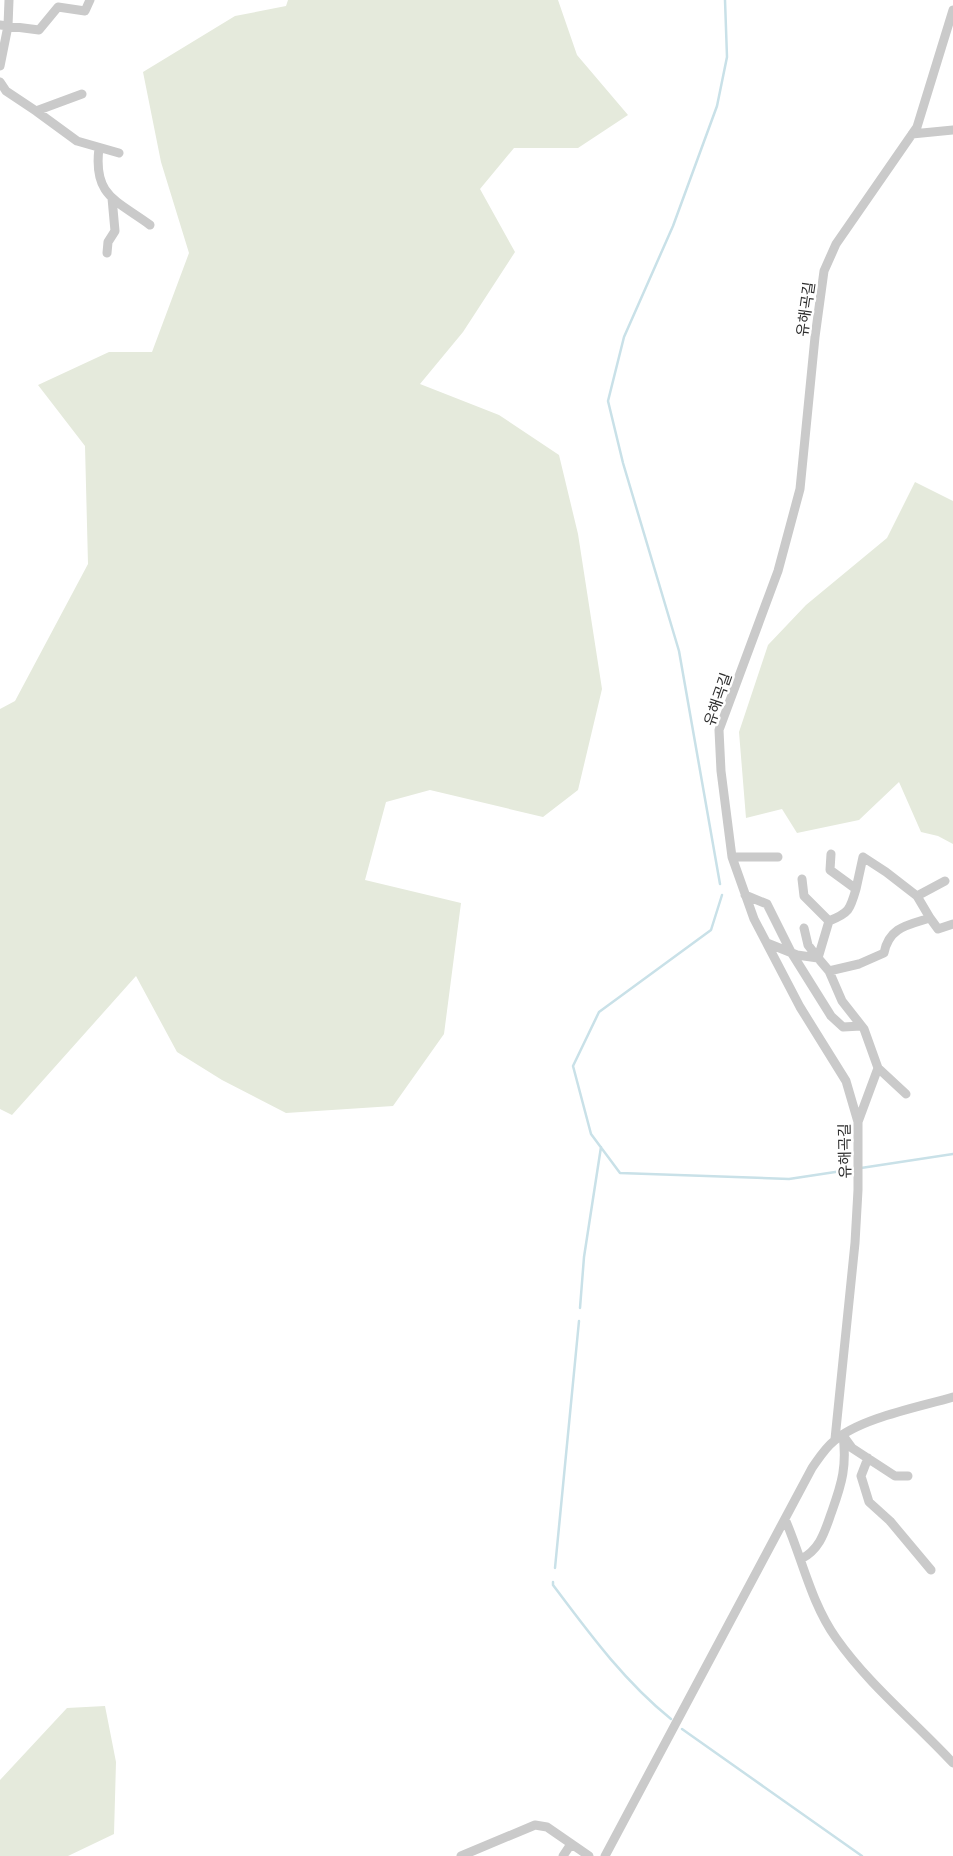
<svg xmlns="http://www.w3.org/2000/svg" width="953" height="1856" viewBox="0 0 953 1856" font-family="Lato,'Noto Sans KR',sans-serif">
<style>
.green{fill:#e5eadc}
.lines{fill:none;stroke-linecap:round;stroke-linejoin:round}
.stream{stroke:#c9e1e8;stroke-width:2.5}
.minor{stroke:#cacaca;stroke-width:9}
.labels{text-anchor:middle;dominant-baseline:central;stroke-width:5;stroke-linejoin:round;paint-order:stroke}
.street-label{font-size:15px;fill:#2d2d2d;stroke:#fff}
</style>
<rect width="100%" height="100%" fill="#fff"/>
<path class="green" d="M288,0H558L577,55L628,115L578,148H514L480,189L515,252L463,332L420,384L499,415L559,455L578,534L602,689L578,790L543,817L430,790L386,802L365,880L461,903L444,1034L393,1106L286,1113L222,1080L177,1052L136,976L12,1115L0,1109V709L15,701L88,564L85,446L38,385L109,352H152L189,253L161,162L143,72L235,16L286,6Z
M915,482L953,501V844L938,836L921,832L899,782L859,820L797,833L782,809L746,818L739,732L768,645L806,605L887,538Z
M105,1706L116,1762L114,1834L68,1856H0V1780L67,1708Z"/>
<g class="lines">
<path class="stream" d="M720,884L679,651L623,463L608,401L624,337L673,226L717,106L727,57L725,0
M722,895L711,930L599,1012L573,1066L591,1134L620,1173L789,1179L855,1169
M861,1168L953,1154
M580,1308L584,1257L601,1147
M555,1568L579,1321
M553,1582V1585C589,1633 624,1681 671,1719
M682,1729L862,1856"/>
<path class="minor" d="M0,25L39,30L58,7L85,11L90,0
M0,66L8,26L9,0
M0,82L6,91L36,111L82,94
M36,111L77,141L119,153
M912,134L953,130
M99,148C93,196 116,200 150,225
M107,253L108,242L115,231L112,198
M732,857H778
M863,857L886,872L917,896L930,918
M802,879L804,896L829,921L818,958
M856,889L863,857
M745,895L767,904L791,952L831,1016L843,1027L861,1026
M917,896L945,881
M829,921C849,913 850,910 856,889L830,870L831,854
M804,928L808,945L818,958
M767,943L797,955L818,958L829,971L842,1001L864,1029L878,1068L858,1122
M829,971L859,964L884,953C889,927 908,925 930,918L938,929L953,924
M878,1068L906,1094
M844,1437L852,1448L895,1476H908
M835,1439L855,1243L858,1190V1122L846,1081L800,1007L754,919L732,857L721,771L719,730L778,571L800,489L815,337L824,271L836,244L917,127L953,10
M868,1458L861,1476L869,1502L890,1521L931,1570
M785,1519C802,1558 811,1603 836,1638C869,1685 914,1721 953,1763
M801,1559C821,1549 825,1530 832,1511C842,1483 847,1466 843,1435
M461,1856L535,1825L547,1827L589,1856
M563,1856L571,1844
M605,1856L812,1468C819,1458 825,1448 834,1441C860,1418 919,1407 953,1397"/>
</g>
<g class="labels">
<g class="street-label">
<text transform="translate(805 309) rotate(-82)">유해곡길</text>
<text transform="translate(717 699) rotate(-71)">유해곡길</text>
<text transform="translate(844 1151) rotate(-91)">유해곡길</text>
</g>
</g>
</svg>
